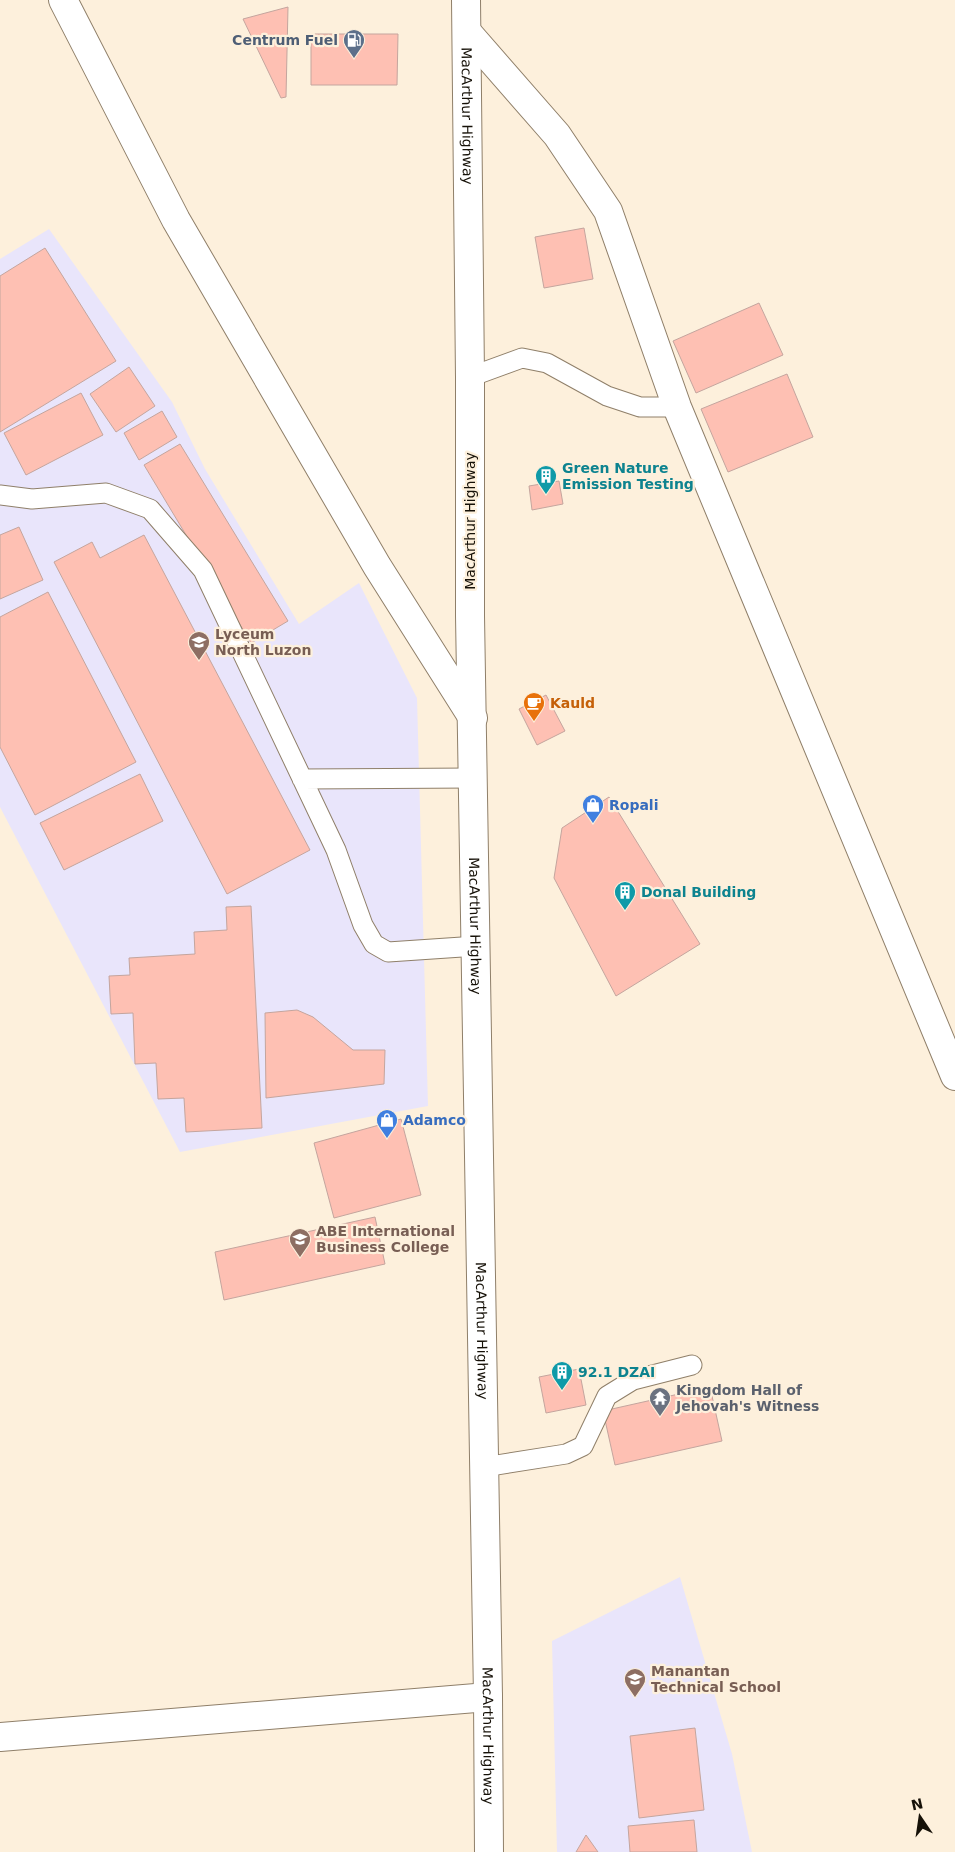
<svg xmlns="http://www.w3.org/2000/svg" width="955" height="1852" viewBox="0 0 955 1852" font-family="'DejaVu Sans',sans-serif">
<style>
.education{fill:#e9e5fb}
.building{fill:#fec0b3;stroke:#c4a59e}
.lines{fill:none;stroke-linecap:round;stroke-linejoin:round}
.lane-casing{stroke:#8f7f69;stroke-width:21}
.street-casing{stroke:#8f7f69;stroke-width:30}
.primary-casing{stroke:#8f7f69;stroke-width:30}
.lane{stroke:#fff;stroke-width:19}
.street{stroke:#fff;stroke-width:28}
.primary{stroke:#fff;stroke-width:28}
.labels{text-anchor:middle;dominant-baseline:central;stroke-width:4.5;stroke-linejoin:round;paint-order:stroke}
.service-label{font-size:14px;font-weight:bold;fill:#4e5e75;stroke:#fdf0dc;text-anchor:end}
.street-label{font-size:14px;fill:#161108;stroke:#fdf0dc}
.culture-label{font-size:14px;font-weight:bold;fill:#0d838f;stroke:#fdf0dc;text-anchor:start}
.education-label{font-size:14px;font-weight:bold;fill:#785e54;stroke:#fdf0dc;text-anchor:start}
.food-label{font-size:14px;font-weight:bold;fill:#c56008;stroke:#fdf0dc;text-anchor:start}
.shop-label{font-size:14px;font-weight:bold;fill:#366cbe;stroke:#fdf0dc;text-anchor:start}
.worship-label{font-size:14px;font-weight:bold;fill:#5b616d;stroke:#fdf0dc;text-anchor:start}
</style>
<rect width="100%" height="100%" fill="#fdf0dc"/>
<path class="education" d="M49,229L172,402L205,469L299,624L359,583L417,698L428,1106L180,1152L0,807V259Z
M680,1577L732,1754L752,1852H557L552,1641Z"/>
<path class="building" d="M288,7L286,97L281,98L243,19Z
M311,34H398L397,85H311Z
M584,228L593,279L544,288L535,237Z
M45,248L116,361L0,432V276Z
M759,303L783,355L696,393L673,341Z
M129,367L155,406L116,432L90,394Z
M787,374L813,437L728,472L701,409Z
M81,393L103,435L26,475L4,433Z
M162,411L177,437L139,460L124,433Z
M180,444L288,621L251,643L144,465Z
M559,481L563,504L532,510L529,486Z
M19,527L43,580L0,599V535Z
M144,535L310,850L227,894L54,562L92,542L100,558Z
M48,592L136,762L35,815L0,747V617Z
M546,695L565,731L537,745L519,709Z
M140,774L163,821L64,870L40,823Z
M609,797L700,944L616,996L554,878L562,828Z
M251,906L262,1128L186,1132L184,1098L158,1099L156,1063L135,1064L133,1013L111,1014L109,976L130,975L129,958L195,954L194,932L227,930L226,907Z
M297,1010L313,1017L353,1050H385L384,1084L266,1098L265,1013Z
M401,1119L421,1195L334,1218L314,1143Z
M375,1217L385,1264L224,1300L215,1252Z
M579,1369L586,1405L546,1413L539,1377Z
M710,1387L722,1441L615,1465L603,1411Z
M695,1728L704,1810L639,1818L630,1736Z
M694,1820L697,1852H630L628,1826Z
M586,1835L598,1852H576Z"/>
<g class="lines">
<g class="lane-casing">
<path id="lane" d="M470,377L522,358L547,363L607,396L640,407H677
M0,495L32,499L106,493L150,509L203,570L336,850L363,925L374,944L388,952L477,946
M302,779L474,778
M484,1467L566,1454L583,1446L607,1396L633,1380L692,1365"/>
</g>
<g class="street-casing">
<path id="street" d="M63,0L176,220L377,566L473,718
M467,32L557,135L608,211L677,407L955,1076
M0,1737L488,1697"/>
</g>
<g class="primary-casing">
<g id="primary">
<path id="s1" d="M466,0L470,377V616L488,1697L489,1852"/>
</g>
</g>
<use href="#lane" class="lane"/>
<use href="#street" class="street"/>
<use href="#primary" class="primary"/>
</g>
<defs>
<g id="fuel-pin" transform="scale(1.125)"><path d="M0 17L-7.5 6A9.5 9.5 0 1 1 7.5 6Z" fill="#5c6f8a" stroke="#fdf0dc"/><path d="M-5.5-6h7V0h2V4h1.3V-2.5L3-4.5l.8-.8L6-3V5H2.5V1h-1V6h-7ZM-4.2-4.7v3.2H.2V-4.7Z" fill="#fff"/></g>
<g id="building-pin" transform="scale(1.125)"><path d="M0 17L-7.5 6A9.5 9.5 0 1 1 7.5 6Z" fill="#0f9aa8" stroke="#fdf0dc"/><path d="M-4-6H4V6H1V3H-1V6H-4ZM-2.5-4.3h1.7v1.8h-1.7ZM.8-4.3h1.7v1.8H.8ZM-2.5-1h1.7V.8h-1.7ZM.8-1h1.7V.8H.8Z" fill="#fff"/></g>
<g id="university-pin" transform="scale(1.125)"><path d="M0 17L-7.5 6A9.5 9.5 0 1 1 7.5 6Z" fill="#8d6e63" stroke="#fdf0dc"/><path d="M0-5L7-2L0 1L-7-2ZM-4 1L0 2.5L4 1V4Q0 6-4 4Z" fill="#fff"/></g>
<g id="cafe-pin" transform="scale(1.125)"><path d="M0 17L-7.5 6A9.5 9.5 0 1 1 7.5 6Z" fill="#e8710a" stroke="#fdf0dc"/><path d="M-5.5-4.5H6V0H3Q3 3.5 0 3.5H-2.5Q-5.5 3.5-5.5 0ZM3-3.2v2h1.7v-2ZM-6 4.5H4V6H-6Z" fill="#fff"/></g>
<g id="shop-pin" transform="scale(1.125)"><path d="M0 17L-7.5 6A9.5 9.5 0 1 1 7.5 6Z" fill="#3f7fe0" stroke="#fdf0dc"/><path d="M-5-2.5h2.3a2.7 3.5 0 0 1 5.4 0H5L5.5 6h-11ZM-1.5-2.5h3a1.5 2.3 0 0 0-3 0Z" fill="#fff"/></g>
<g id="temple-pin" transform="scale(1.125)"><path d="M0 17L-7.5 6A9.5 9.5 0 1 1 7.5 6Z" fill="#6b7280" stroke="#fdf0dc"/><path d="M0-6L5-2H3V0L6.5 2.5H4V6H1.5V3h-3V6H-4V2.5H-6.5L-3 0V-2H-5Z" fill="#fff"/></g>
</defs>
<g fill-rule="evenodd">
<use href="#fuel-pin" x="354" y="40"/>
<use href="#building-pin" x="546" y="476"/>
<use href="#university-pin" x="199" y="642"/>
<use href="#cafe-pin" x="534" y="703"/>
<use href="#shop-pin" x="593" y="805"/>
<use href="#building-pin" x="625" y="892"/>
<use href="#shop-pin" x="387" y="1120"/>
<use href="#university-pin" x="300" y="1239"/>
<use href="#building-pin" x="562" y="1372"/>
<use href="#temple-pin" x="660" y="1398"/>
<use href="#university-pin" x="635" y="1679"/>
</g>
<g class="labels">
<g class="service-label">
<text x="338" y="40">Centrum Fuel</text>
</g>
<g class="street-label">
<text stroke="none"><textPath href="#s1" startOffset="116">MacArthur Highway</textPath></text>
<text transform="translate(470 521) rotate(-90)">MacArthur Highway</text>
<text stroke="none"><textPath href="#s1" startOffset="926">MacArthur Highway</textPath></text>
<text stroke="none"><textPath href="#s1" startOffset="1331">MacArthur Highway</textPath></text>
<text stroke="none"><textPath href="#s1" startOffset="1736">MacArthur Highway</textPath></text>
</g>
<g class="culture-label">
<text x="562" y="468">Green Nature<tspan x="562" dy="16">Emission Testing</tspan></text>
<text x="641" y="892">Donal Building</text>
<text x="578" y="1372">92.1 DZAI</text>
</g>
<g class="education-label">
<text x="215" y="634">Lyceum<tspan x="215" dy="16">North Luzon</tspan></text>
<text x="316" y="1231">ABE International<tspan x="316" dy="16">Business College</tspan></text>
<text x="651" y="1671">Manantan<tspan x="651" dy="16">Technical School</tspan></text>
</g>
<g class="food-label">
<text x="550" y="703">Kauld</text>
</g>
<g class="shop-label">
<text x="609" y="805">Ropali</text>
<text x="403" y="1120">Adamco</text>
</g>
<g class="worship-label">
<text x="676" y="1390">Kingdom Hall of<tspan x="676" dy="16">Jehovah's Witness</tspan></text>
</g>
</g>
<g transform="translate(920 1817) rotate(347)" stroke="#fdf0dc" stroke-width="4" paint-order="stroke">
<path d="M0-4L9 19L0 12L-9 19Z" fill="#161108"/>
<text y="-8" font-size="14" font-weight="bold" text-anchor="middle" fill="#161108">N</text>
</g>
</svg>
